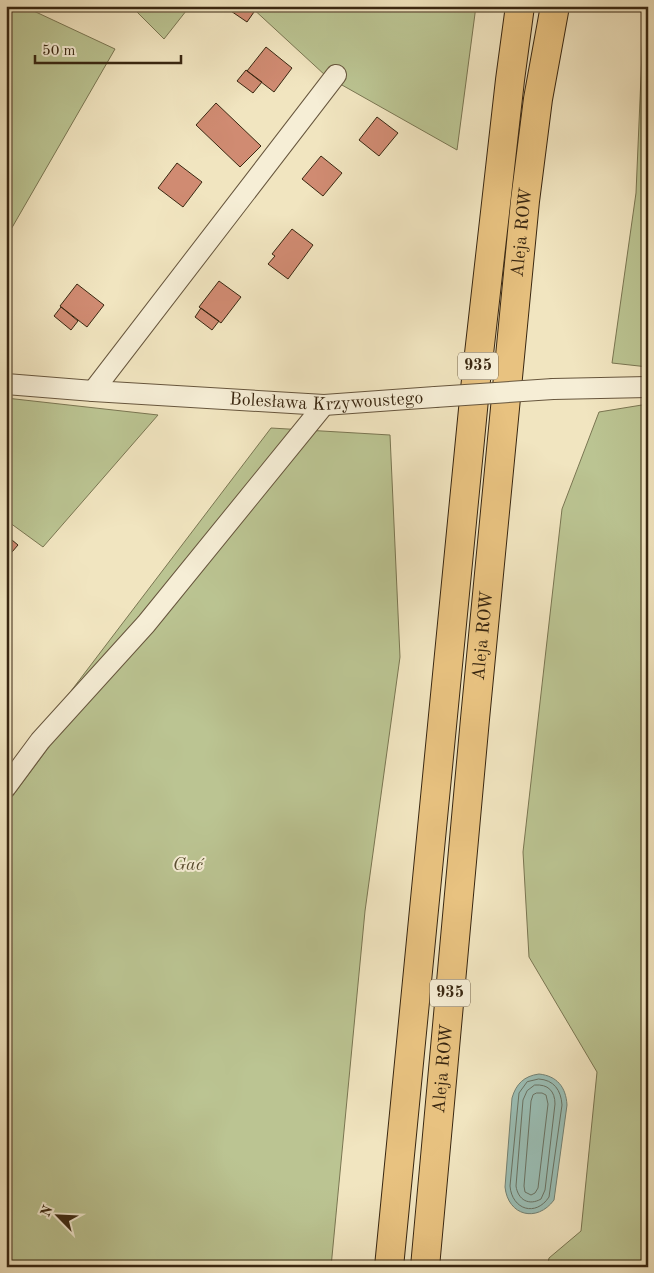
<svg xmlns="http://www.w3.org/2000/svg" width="654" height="1273" viewBox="0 0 654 1273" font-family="'Old Standard TT',serif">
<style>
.green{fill:#bbc492;stroke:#7a7652}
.water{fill:#9bbfb6;stroke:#748274}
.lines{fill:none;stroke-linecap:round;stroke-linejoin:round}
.shore{stroke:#6a7364;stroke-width:1}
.building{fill:#d08b72;stroke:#392711}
.minor-casing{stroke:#67563d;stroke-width:22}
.primary-casing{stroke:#392711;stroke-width:30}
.minor{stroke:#f6eed6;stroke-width:20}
.primary{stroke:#e8c280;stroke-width:28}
.minor-bridge-casing{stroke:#67563d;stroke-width:22;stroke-linecap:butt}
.minor-bridge{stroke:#f6eed6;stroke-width:20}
.labels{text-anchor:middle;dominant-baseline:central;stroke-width:4;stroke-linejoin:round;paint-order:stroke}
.shield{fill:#f6eed6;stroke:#72634c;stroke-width:1}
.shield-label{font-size:16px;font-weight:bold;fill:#392711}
.street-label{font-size:18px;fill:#392711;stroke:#f6eed6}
.park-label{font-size:18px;font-style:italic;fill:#5a4e31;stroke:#f6eed6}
</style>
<rect width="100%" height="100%" fill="#f1e5c0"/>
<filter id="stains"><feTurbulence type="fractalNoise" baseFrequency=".004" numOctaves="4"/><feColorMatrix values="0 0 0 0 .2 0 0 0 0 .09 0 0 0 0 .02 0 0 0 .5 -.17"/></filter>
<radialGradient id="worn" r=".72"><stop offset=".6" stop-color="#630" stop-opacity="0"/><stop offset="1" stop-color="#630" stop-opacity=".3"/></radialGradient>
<path class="green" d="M6,6H23L115,49L6,238Z
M131,6H190L164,39Z
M250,6H476L457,150L326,76Z
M644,6H648V367L612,363L636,193Z
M6,398L158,415L43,547L6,520Z
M648,404V1267H547L549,1258L581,1231L597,1072L529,957L523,852L562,509L599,412Z
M271,428L390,435L400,657L365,911L331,1267H6V805L49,747L52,716Z"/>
<path class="water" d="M539,1074C557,1076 566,1087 567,1105L554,1200C537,1223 508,1216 505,1187L512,1098C516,1084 524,1076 539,1074Z"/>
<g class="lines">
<path class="shore" d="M539,1079C554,1080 561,1090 562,1105L549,1197C536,1217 512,1210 510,1186L519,1093L527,1082Z
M535,1085C548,1084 555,1091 555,1104L545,1190L541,1199C529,1206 518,1200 516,1186L523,1100L527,1091Z
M537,1093H542L546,1095L548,1104L538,1188L535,1193L531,1195L525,1192L524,1186L531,1101L533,1095Z"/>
</g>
<path class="building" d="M247,6L254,12L247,22L225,7Z
M266,47L292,68L274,92L247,71Z
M246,70L262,82L253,93L237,81Z
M216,103L261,146L240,167L196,125Z
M377,117L398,133L379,156L359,140Z
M321,156L342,173L323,196L302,179Z
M177,163L202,182L183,207L158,188Z
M292,229L313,245L288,279L268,264L275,256L272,254Z
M219,281L241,297L221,323L199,307Z
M77,284L104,305L87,327L60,306Z
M61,307L78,321L71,330L54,316Z
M201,308L219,321L212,330L195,317Z
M6,535L18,545L6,559Z"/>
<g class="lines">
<g class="minor-casing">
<g id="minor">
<path id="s1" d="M6,384L93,391L324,405L435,397"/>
<path d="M553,389L648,387"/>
<path d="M93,391L336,75"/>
<path d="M6,787L40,741L146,624L324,405"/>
</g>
</g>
<g class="primary-casing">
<g id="primary">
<path d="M389,1267L475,389L510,80L520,6"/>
<path id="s2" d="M425,1267L475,719L525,201L538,99L555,6"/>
</g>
</g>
<use href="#minor" class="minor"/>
<use href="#primary" class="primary"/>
<g class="minor-bridge-casing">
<path id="minor-bridge" d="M435,397L553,389"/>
</g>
<use href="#minor-bridge" class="minor-bridge"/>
</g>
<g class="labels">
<g class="shield">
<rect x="458" y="352.5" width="40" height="27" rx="4"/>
<rect x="430" y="979.5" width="40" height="27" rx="4"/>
</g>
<g class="shield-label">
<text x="478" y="366">935</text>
<text x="450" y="993">935</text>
</g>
<g class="street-label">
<text stroke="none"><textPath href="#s2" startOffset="1039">Aleja ROW</textPath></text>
<text stroke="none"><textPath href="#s1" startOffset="321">Bolesława Krzywoustego</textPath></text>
<text stroke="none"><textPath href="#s2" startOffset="634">Aleja ROW</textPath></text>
<text stroke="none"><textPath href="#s2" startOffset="199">Aleja ROW</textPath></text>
</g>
<g class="park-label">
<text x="188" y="865">Gać</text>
</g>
</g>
<rect width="654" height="1273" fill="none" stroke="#f1e5c0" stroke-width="25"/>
<rect x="8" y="8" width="639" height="1258" fill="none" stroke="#392711" stroke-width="2.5"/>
<rect x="12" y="12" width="629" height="1248" fill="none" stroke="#392711"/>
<g transform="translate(58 1216) rotate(294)" stroke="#f6eed6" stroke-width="4" paint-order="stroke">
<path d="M0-4L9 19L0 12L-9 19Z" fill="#392711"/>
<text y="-8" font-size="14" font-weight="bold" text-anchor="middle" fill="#392711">N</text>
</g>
<path d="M35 55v8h146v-8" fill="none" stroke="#392711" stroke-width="2.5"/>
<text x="42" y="55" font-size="15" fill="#392711" stroke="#f6eed6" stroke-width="4" paint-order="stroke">50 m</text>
<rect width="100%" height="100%" filter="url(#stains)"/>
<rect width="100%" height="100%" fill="url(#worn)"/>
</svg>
